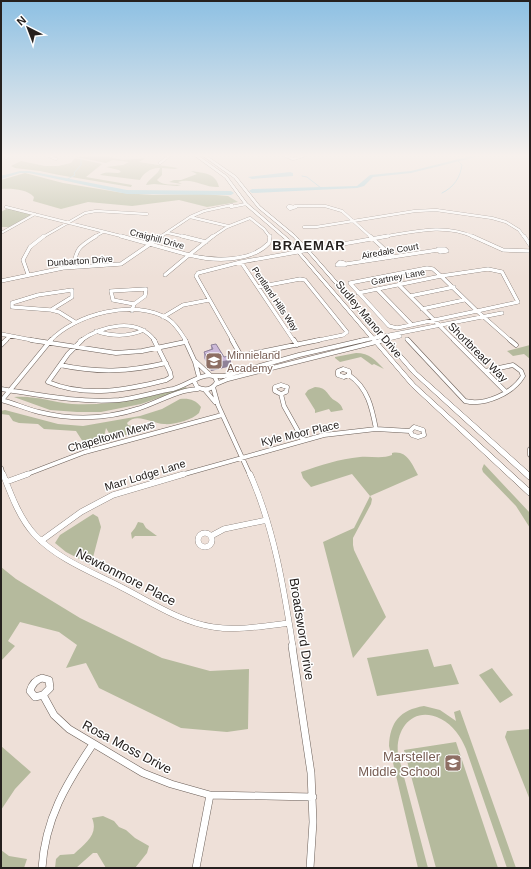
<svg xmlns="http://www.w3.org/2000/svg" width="531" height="869" viewBox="0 0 531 869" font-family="Helvetica,sans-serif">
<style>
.green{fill:#b5ba9d}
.water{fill:#a5d1dc}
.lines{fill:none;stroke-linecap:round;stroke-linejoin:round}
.stream{stroke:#a5d1dc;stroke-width:1}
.river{fill:#a5d1dc;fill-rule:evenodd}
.minor-far4-casing{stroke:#6a5e57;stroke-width:3}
.minor-far3-casing{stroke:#6a5e57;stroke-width:4}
.minor-far2-casing{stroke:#6a5e57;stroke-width:5}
.minor-far1-casing{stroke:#6a5e57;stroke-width:6}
.minor-casing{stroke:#6a5e57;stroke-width:8}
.major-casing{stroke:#6a5e57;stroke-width:1}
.minor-far4{stroke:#fff;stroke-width:2.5}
.minor-far3{stroke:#fff;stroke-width:3.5}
.minor-far2{stroke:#fff;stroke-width:4}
.minor-far1{stroke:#fff;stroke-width:5.5}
.minor{stroke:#fff;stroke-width:7}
.major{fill:#fff;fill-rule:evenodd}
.wall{fill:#af9fbb}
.shaded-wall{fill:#8f8298}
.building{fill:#ccb9d9;stroke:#8f8298}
.labels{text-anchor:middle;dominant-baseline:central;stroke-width:3;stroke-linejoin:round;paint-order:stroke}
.far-street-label{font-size:9px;fill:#25201e;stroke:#fff}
.street-label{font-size:11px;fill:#25201e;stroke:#fff}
.education-label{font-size:11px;fill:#785e54;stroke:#fff;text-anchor:start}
.far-district-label{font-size:13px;font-weight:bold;letter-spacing:1px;fill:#25201e;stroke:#fff}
.near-street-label{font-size:13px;fill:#25201e;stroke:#fff}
.near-education-label{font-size:13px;fill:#785e54;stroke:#fff;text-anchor:end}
</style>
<rect width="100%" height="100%" fill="#eee0d8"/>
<path class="green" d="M104,156L123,160L146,158L139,162L178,168L175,169L162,168V175L157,180C163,186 173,184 181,185L177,186L154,184L146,185C149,178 158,175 160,168C152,167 143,173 140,180L100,175C105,171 112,173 118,173L121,172L119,170L106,167L123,165L129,162L113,160L106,163L76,157Z
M75,158L102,164L86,177L132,185L131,187L59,175L40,171L15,168L11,166L21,161L45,166H58L71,163Z
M191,171C204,173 216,173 219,187C205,188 192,177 178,182L182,184L169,182L174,180H181L197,174Z
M25,173L63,183L123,193L153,195L204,194L228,196L238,202L207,207L179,200L132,206L88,202L61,209L33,201L34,197C27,189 11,188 1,189V180Z
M8,208L30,214L31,215L9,227H1V212Z
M530,345V359L524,354L513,356L507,351Z
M356,353C370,353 375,360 384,369L374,364L372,365L361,357L340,362L335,358V357Z
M186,387L187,388L141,404L101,412H77L50,410L14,397C34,395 52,402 72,404C111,406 148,398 186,387Z
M315,387C328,388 326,394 334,400C339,403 341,404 343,410L331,412L329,409L315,413V410L305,394L308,390Z
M180,399C189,398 196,400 201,407L199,413C192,420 174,425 164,424C152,424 137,412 127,423L128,425L147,430L112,438L106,428L103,441L90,445H85L76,431L44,429L38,424L19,423L13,421L9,415L1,414V411L5,410L58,424L83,426L140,416L162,409Z
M392,453C407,450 412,464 418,475L370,496L372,499L371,504L353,538V545L354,550L386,617L353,658L323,542L354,528L370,496L352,474L311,487L303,478L301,472C321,465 339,459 360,457C370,456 383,459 392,455Z
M484,464L530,513V528L516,506L483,472L482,469Z
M93,514L98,517L101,527L91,565L66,552L55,543L60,535Z
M138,522L143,523L146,528L157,536H135L132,539L131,533L135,528Z
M1,567L16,579L80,618L162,658L210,671L249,669L248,729L227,732L181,728L99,688L86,663L66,668L77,645L59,632L20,622L8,641L15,646L1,661Z
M428,649L434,667L451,664L459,684L377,696L367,658Z
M492,668L513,695L500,703L479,675Z
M424,706L440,710L456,721L454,712L460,710L516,868H507L466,749C461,737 453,725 441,719C414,705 395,728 398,754L428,868H418L389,746C390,722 400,710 424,706Z
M530,729V800L505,737L507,731Z
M456,742L498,868H436L404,750Z
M1,746L31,772L15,789L1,810Z
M103,816L114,821L119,827L126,830L135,838L149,846L147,853L135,868H106L97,853H93L76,868H55L56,859L60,855L74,854C85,843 99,835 92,818Z
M1,850L9,856L27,859L24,868H1Z"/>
<path class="water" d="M290,172L293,173V176L252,179L248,177Z"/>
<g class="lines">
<path class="stream" d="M1,176L10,175
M302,176L307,177L321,188
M66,180L75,175L74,173L81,165V156
M442,193C454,187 460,178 462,165L458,161"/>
<path class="river" d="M471,156H480L411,173L373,177L364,186L357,188L252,193L249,191L252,189L357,186L370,175L411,171Z
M20,171H29L127,190L231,191L234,193L231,195L127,194L29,173H20L1,179V176Z"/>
<g class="minor-far4-casing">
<path id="minor-far4" d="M49,156L56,159
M286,156L293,159L303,156
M6,158L8,156
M160,163L169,156
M289,206L296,207L290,209L288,207Z
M295,206H325L342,211L371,237
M6,207L125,237
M231,207L246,204
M190,217L228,226
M304,227H316L415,211L436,210L492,218L506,222L519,230L524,237
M1,233L35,214
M168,233L186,237
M43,237L85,213L96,211L147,214
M94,237L103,232
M160,237L190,217L204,211L232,205
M212,237L227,227L250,218L264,229L270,237
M382,237C413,232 444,223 474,237"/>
</g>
<g class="minor-far3-casing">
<path id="minor-far3" d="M121,236L189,255
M182,236L206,242
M370,236L393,257
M472,236L503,250L530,251
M524,236L530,245
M438,249H445L447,251L440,252Z
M189,255C213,261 250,263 269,243L270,236
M189,255L213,236
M241,262L294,341
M340,262L344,263L345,265H337Z
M346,264L438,250
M73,267C77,247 79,247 96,236
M28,274L23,260L30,247L44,236
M165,275L189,255
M441,276L477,311
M441,276L433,269L427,268L350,283L389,326L397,328L477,311
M441,276L488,269L502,272L518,302L477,311
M1,281L63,268L121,264L162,236
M399,285L455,341
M258,287L300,279L305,280L347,332L343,335L314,341
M146,289L145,296L134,304L113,300L111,291Z
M377,289L412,325
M72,290V297L51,310L12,307V303L38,295Z
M358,293L441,276
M410,296L454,287
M422,309L464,300
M51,310L59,312L75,322
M132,311L134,304
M477,311L511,341
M163,317L183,305L209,300
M96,331C113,337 128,337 144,330
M1,334L37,341
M407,339L409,341
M5,341L10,336
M50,341C75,314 135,298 168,319C176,324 181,333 186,341
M80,341C101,326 137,316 155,341
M233,341L196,276L198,273L241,262L388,236
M359,341L502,313
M380,341L400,336"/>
</g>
<g class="minor-far2-casing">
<path id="minor-far2" d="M31,340L116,353L142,351L185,342
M82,340L68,354L48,382C86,398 127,390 166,380L171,377L170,372L154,340
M185,340L195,362L199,377
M232,340L241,356L319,340
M294,340L297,345
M408,340L465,401C485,406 513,393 523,376L521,371L513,365L485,371
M454,340L505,391
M510,340L516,345
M1,345L6,340
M195,361L210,375
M60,365C98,373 128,372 166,363
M343,369L349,371V375L344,377L338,375V371Z
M349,375C368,388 372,408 376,429
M212,376H224L299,355L364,340
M216,384L228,379L384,340
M281,385L287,387L286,392L281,394L275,391V387Z
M213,387L218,405L250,475
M1,389C40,395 79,403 119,400C137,398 155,392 173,389C186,386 204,371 215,377L217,382C212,390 205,391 197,387L194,381
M205,390L215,402
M281,394L284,406L303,440
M1,400C14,403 26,409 39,412C71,420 106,419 137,409C157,403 176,390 198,389
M2,400L51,340
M414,427L423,430L424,435L418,437L412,435L410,431Z
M530,449V455
M1,468L3,475
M25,475L85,452L222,415
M181,475L324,435L376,429L410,431"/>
</g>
<g class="minor-far1-casing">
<path id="minor-far1" d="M3,474C11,495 20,519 35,535C59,560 92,572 121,587C151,602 180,622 213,627C238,631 264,626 289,623
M250,474C274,528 284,589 293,647
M6,482L28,474
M198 540a7 7 0 1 1 14 0a7 7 0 1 1-14 0Z
M211,536L224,529L267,520
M41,541L81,512L113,495L184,474"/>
</g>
<g class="minor-casing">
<path id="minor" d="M292,646L311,773L313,822L310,868
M42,678L49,680L50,688L43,695L35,697L30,691C32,684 35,680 42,678Z
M43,695L54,715L69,729L143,773L171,784L210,795L313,797
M42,868C45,819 66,784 93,744
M196,868L210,795"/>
</g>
<g class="major-casing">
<path id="major" d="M195,156H199L227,176L247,203L290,240L415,384L530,489V496L528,495L411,386L288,242L245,205L225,178Z
M203,156H207L236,176L260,206L295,235L312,253L417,372L530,473V479H528L413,374L310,255L293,237L258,208L234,178Z"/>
</g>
<use href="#minor-far4" class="minor-far4"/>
<use href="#minor-far3" class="minor-far3"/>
<use href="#minor-far2" class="minor-far2"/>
<use href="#minor-far1" class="minor-far1"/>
<use href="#minor" class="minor"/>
<use href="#major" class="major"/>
</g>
<path class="wall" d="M211,345L224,357L231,360V366L211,371L204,358V352L211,349Z"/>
<path class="shaded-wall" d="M231,360V366L211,371L210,364Z"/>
<path class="building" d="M216,344L224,357L229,356L231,360L210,364L204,352L213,349L211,345Z"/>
<linearGradient id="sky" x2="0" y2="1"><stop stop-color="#8dc0e3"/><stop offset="0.56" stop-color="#f7f1ed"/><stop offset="1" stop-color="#f7f1ed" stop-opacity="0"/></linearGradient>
<rect width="531" height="278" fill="url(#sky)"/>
<defs>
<g id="school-square" transform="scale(0.9)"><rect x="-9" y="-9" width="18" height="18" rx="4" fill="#8d6e63" stroke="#fff"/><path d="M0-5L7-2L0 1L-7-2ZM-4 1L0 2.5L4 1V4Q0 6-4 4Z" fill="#fff"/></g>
</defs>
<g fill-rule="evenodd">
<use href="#school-square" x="214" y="361"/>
<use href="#school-square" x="453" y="763"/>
</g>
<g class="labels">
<g class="far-street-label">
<text transform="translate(157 239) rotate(15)">Craighill Drive</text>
<text transform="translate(390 251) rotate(-10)">Airedale Court</text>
<text transform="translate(80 261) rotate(-4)">Dunbarton Drive</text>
<text transform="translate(398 277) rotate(-11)">Gartney Lane</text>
<text transform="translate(275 299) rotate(56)">Pentland Hills Way</text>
</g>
<g class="street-label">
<text transform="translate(369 319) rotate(50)">Sudley Manor Drive</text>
<text transform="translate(478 352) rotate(45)">Shortbread Way</text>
<text transform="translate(300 433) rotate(-13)">Kyle Moor Place</text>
<text transform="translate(111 436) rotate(-16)">Chapeltown Mews</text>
<text transform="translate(145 475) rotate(-17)">Marr Lodge Lane</text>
</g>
<g class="education-label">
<text x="227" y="355">Minnieland<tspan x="227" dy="13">Academy</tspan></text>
</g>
<g class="far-district-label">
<text x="309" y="245">BRAEMAR</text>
</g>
<g class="near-street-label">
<text transform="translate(126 577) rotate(27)">Newtonmore Place</text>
<text transform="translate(302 629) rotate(81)">Broadsword Drive</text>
<text transform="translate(127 747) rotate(28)">Rosa Moss Drive</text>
</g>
<g class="near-education-label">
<text x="440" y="756">Marsteller<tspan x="440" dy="15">Middle School</tspan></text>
</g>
</g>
<rect width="531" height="869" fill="none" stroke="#25201e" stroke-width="4"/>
<g transform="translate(28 28) rotate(318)" stroke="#ffffff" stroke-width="3" paint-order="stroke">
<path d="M0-3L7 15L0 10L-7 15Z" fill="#25201e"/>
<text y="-6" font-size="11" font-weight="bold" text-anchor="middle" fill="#25201e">N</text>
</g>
</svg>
